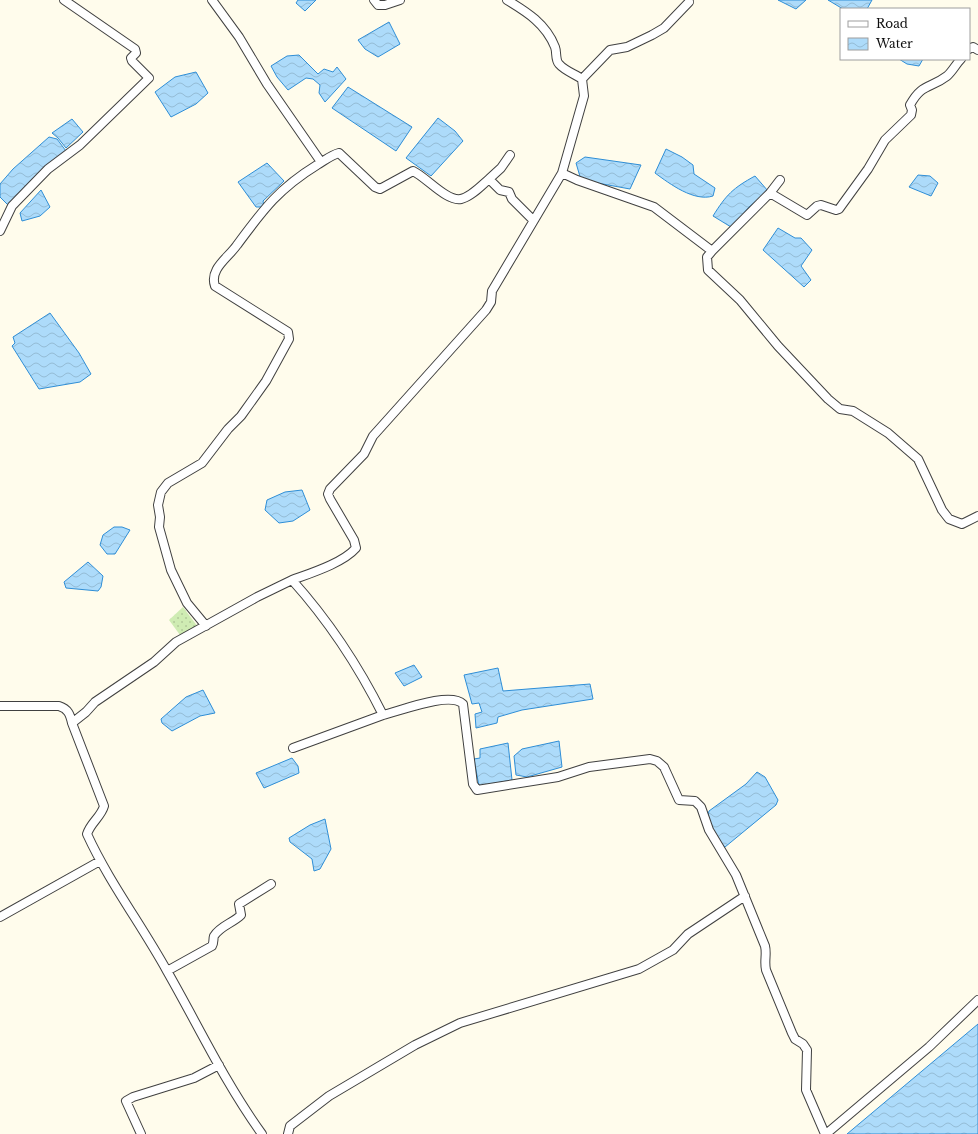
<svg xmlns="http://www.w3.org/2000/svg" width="978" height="1134" viewBox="0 0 978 1134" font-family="'Libre Baskerville',serif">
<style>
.park{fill:url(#park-dots)}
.water{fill:url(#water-waves);stroke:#2f8ed6}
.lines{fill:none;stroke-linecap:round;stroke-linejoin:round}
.minor-casing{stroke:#404040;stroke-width:10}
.minor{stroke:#fff;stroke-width:8}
</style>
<defs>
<pattern id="park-dots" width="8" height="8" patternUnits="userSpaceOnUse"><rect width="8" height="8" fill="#cfecb3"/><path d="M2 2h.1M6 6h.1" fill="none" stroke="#b1c999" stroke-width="1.8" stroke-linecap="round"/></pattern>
<pattern id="water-waves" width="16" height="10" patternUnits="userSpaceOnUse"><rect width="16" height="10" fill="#addbfa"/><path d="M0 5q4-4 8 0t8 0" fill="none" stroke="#94bbd5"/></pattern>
</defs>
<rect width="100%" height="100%" fill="#fffcec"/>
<path class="park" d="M183,607L198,627L180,635L169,620Z"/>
<path class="water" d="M298,0H316L305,11L296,3Z
M778,0H806L796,9Z
M828,0H872L867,9H843Z
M389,22L400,44L378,57L365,49L358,40Z
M299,55L318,74L324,69L333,72L337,67L346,79L325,102L319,93L320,85L313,79L306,78L288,90L277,77L271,66L287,56Z
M899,59H923L919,66L907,64Z
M196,72L208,93L196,104L171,117L155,92L175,77Z
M348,87L412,127L396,151L332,108Z
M438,118L455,131L463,141L431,176L406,158Z
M72,119L83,132L66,148L58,138L52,133Z
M49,137L57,139L66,151L47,165L8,205L0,197V184L13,169Z
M666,149L682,157L693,165L694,174L715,188L713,196C694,202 670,184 655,173Z
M585,157L641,165L630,189L581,180L576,163Z
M267,163L284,181L263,201L264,207H256L238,182Z
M918,175L930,176L938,183L931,196L909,187Z
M755,176L768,191L749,207L733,226L731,227L713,216C726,195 733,188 755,176Z
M41,190L50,207L40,216L22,221L20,213Z
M778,228L795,238H801L812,250L801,266L811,280L804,287L763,250Z
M50,313L79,353L91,374L80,382L39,389L12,346L15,343L13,337Z
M302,490L310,510L293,521L279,523L265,510L267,500L285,492Z
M114,527H122L130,530L115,554H107L100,545L103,535Z
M88,562L103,576L101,587L98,591L66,588L64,582Z
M414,665L422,677L404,686L395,673Z
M498,668L503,691L590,684L593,699L522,710L498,717L497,723L476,728L475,714L482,712L479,703L472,704L464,675Z
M203,690L215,713L200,716L172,731L162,723L161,719L186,697Z
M559,741L562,767L527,777L516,775L514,756L522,749Z
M508,743L512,780L479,786L474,759L480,758V749Z
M292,758L298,766L299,773L264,788L256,773Z
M757,772L765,777L778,800L776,805L725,847C714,841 712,826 708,815L709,811L746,784Z
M325,819L331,849L320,869L314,871L312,859L290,842L289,838L310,825Z
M978,1024V1134H847Z"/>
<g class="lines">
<g class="minor-casing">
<path id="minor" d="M212,0L239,37L267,84L321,162
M374,0L378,5H385L400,0
M969,49L973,47L978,50
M582,79L610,50L627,47L652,35L664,28L689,2
M562,173L577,180L654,207L712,251L770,193L780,180
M489,179L501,168L510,155
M770,193L807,215L817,206L821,205L836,210L839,209L868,169L885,140L911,115L912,110L910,105C922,83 930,89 947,76C952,72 956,64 961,59
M0,231L12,206L48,169L80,145L149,78L132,61L131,58L136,53L135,49L64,0
M712,251L707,257L708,270L740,300L778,346L828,399L840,409L853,411L888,433L918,459L942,510L949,519L962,524L978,516
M292,580C311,573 343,563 356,548L354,540L330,499L328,494L330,489L364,454L373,436L486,310L491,302L492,291L562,173L584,96L582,79C575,74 565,71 559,64C555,60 557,52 555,47C546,24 527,12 507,0
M206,626L187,603L171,570L159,527L160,517L158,505L161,492L168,483L202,463L228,429L241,416L266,381L289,339L288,332L215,286C209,269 228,258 237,245C263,210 278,189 317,165C324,161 331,155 339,153L375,187L380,189L413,171C426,177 447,202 461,199C471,197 482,185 489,179L500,190L509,192L512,199L533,220
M0,706H59C68,709 70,714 72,723L86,712L95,702L154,662L176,642L257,597L292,580C328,620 359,667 383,715L293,748
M383,715C400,711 450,691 463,704L473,784L477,790L558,777L589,767L650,759L657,761L664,767L679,800L695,801L701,807L709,830L736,875L765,946C767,954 764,961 766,970L792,1033L795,1039L803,1044L807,1050L806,1090L825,1134
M72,723L104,806C101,817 91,822 87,834C109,882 141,924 167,971C198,1025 225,1083 262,1134
M0,917L100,861
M167,971L212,946C214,943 213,939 214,936C220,926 233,923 241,915L239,904L271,884
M141,1134L126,1101L133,1097L194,1078L219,1065
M288,1134L290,1126L329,1096L415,1045L460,1023L639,969L673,950L688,934L745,896
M826,1134L929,1047L978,1000"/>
</g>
<use href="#minor" class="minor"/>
</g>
<rect x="840" y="8" width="130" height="52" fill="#ffffff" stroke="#9e9e9e"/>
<rect x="848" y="21" width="20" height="6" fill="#ffffff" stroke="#9e9e9e"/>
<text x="876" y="28" font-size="12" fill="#0d0d0d">Road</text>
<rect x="848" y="38" width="20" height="12" fill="url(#water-waves)" stroke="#9e9e9e"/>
<text x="876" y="48" font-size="12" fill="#0d0d0d">Water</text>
</svg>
